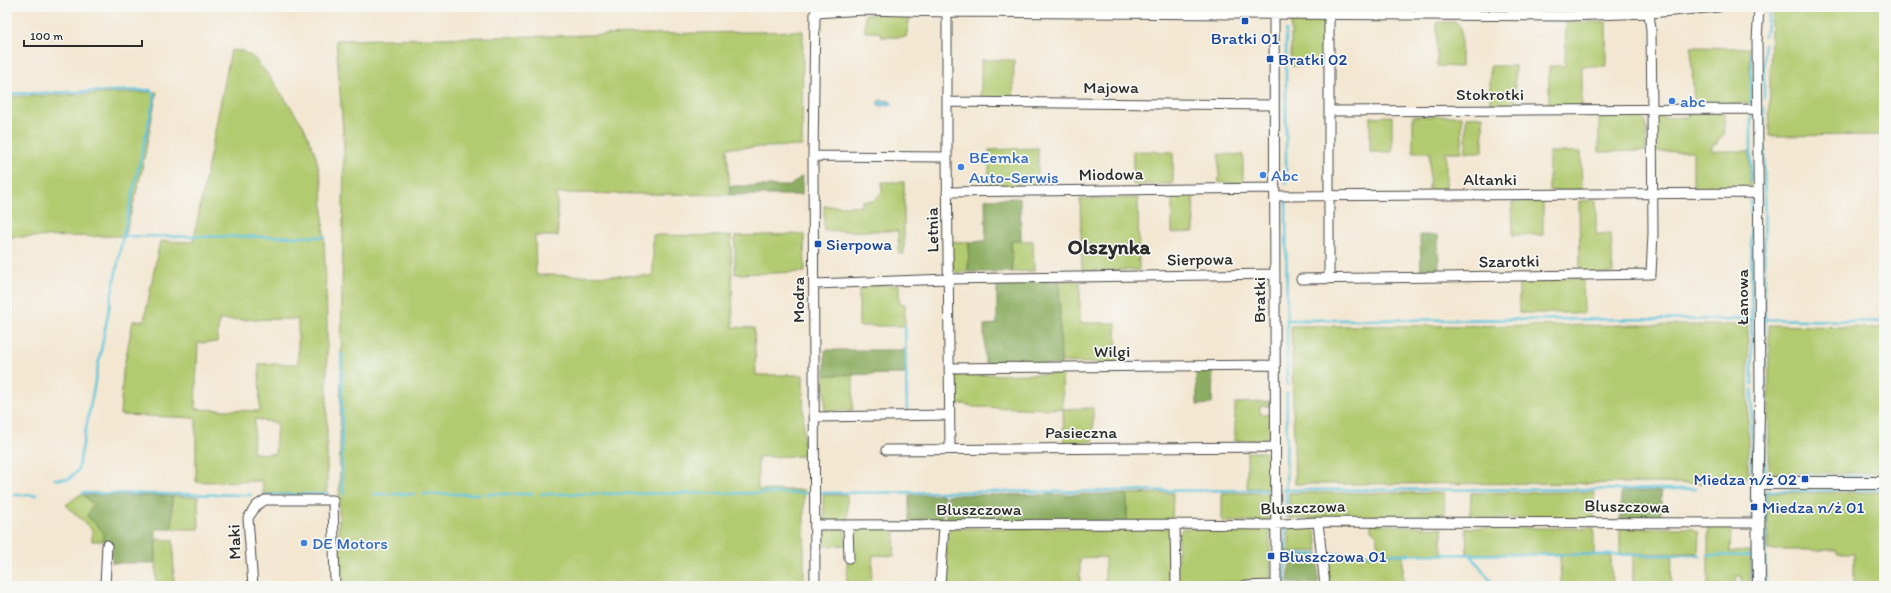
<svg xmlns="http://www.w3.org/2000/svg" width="1891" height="593" viewBox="0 0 1891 593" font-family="Itim,sans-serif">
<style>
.green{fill:#b2ca6f;stroke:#6e7a4d;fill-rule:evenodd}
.forest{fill:#8dae62;stroke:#5c6c46}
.water{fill:#5dc4db;stroke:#447883}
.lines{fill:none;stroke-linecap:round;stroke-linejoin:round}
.stream{stroke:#5dc4db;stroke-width:2.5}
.street-casing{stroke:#494744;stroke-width:11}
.secondary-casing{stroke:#494744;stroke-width:14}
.street{stroke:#fff;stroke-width:9}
.secondary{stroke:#fff;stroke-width:12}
.transit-dot{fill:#1a4fb4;stroke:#f6f6f2;stroke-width:1.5}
.shop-dot{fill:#3f7fe0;stroke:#f6f6f2;stroke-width:1.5}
.labels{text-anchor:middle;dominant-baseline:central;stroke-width:3.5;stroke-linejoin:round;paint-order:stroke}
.transit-label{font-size:17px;fill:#164399;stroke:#f6f6f2;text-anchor:start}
.street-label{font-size:17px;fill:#2b2b2b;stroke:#f6f6f2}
.shop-label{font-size:17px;fill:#366cbe;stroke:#f6f6f2;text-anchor:start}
.district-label{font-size:21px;font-weight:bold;fill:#2b2b2b;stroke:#f6f6f2}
</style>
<rect width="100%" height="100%" fill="#f6f6f2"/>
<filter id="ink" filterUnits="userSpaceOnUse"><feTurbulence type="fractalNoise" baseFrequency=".025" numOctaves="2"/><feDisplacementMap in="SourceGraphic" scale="8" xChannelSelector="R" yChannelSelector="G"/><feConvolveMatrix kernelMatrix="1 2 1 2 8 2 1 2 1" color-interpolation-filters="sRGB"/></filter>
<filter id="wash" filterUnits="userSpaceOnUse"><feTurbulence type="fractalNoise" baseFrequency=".012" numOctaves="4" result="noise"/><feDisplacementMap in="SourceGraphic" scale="16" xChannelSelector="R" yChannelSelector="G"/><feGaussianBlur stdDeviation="0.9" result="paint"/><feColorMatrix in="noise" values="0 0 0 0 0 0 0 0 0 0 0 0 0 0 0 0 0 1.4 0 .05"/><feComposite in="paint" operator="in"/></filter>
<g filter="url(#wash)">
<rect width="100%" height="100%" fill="#f3e7d2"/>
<path class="green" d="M1774,7H1884V135L1769,136L1771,21Z
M865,14L910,16L906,37H881L880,32H865Z
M1291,19H1323L1326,22L1327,66H1291Z
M1437,22H1456L1461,28V67L1437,66Z
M1566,22H1606V66H1582V106L1549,104V66H1565Z
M803,31L802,146L727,148L730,195L557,193L558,236H535L536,275L653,276V235L731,236L733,327L754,328L756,375H803L804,456L758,457V490H804V586H338L344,145L336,40Z
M1691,47L1749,48L1752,103L1694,105Z
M231,50L242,51L254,58L270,77L303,125L315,153L322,184L327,319V494H263L262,481L196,482V418L120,415L123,371L133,321H144L160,241L193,242ZM298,319V364H259L260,411L195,409L198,343L217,342L219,320ZM255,419L277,423L275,454L253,453Z
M981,60H1014L1013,98H981Z
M1490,66H1515V105H1490Z
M157,92L141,174L125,236L7,237V97Z
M1658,113H1661L1662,118L1688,117V113H1725L1723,136L1717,141V144H1712V151H1750V189H1693V151L1655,152V117Z
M1392,116V152H1370V117Z
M1413,116H1462V152H1446V190H1429L1430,152H1413Z
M1483,116V152H1466V117Z
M1640,116L1646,122V151L1599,152V117Z
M1038,148V187H989V150Z
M1133,151L1173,152V184L1133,185Z
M1549,152H1581L1582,190L1549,191Z
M1219,154L1243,155V183H1219Z
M882,182H904V254H899L898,231H824V206H862V201H873L882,192Z
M1193,194L1194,232L1172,233V195Z
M1138,198L1139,270L1082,271L1080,199Z
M1596,200V234H1610L1611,237L1613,273H1580L1579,201Z
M1543,201V235H1513L1512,202Z
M804,234L805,272L735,274V236Z
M1011,241H1033L1034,271L1012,272Z
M951,242H969L968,272L957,273L953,270Z
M1583,278L1584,313H1519V282H1551V279Z
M1059,281H1080V323H1116L1117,364L1061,362Z
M859,285H899V304H905V326H859Z
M1748,325V477H1713V483L1295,484L1291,326Z
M1769,325L1884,328V473H1769Z
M853,374V410L825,411V375Z
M1062,374L1063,409L1093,408V442H1064L1063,409L974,407L964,404L953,406L952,375Z
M1270,400V406H1260V414H1270V435L1264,440L1235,441V403L1267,402Z
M1247,452H1264L1270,458V488H1247Z
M1594,492V519H1470L1471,493Z
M1884,492V586H1854V553H1837L1836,550H1768L1767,493Z
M1173,493L1172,522H1127V494Z
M1222,493H1270V516L1268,520L1264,521L1222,522Z
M1289,493H1444L1445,519H1289Z
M79,495H84L94,505L87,516L104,532L103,541H92V530L66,505Z
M823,495H847L848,521L824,523Z
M172,496L198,497L199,529H172Z
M1371,524L1442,528V554L1378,553L1377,535L1371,530Z
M1731,526L1730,552L1750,551V586H1742V576H1736V586H1708V527Z
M850,527H895L894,556L873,555L871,586H847V562H850Z
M1289,527H1311L1316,533L1318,551L1289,552Z
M824,528H841L845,531L846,545L825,546Z
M951,528H1172V586H1105V557L1080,558V586H944L948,531Z
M1183,528L1270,529L1271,580L1183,584L1177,577L1178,536Z
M1466,528H1594V554H1467Z
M1620,528H1692L1699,533L1698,553L1620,554Z
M156,539L173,540L174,586H156Z
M1403,555V586H1333L1327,581L1325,556Z
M1560,555L1611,556L1612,584H1561Z
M1633,556H1672L1671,585L1633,584Z"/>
<path class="forest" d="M802,176V195H730V186H790Z
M1020,198L1021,241H1011L1012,272H968L969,242L986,241L985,199Z
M1420,235H1438L1439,271L1421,272Z
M1059,281L1061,365L985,363L984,325L997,324V282Z
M825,350H906V374L825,375Z
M1213,371L1212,404L1197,405L1196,372Z
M1621,491H1661V519H1620Z
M1127,494V522L946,523L947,495Z
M84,495L172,496V529H156L155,563H112V542L103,541V532L87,516L93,505Z
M909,495H944L942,522L909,523Z
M1290,556H1319L1318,584L1288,583Z"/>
<path class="water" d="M880,100L890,101L893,105L880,106L877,103Z"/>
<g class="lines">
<path class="stream" d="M1286,30V184
M1765,36L1770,7
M7,94L150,90L155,95L123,236L78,470L69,479H55
M1764,99V44
M1751,103L1752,21
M1764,107L1765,371
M1751,181V114
M1286,200L1287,320
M1751,200L1752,384
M123,236L325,237
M1765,319L1884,322
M905,326L907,412
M342,354V488L344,494
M1765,378V473L1767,476L1884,477
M1287,385V320L1752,319
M1752,389V482
M1286,484L1287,393
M1752,487V518
M1282,490L1696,489
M83,493L251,495
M819,493L1267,490
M373,494H414
M423,494H480
M487,494H532
M541,494L806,493
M14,495H37
M263,495L327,494
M1286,517V487
M1752,525L1753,586
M1326,554L1700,555
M1286,555L1318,554
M1471,555L1494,585
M1708,555L1752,556
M1285,586L1286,529
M1765,586L1766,491L1884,489"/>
</g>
</g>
<g filter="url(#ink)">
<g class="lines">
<g class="street-casing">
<path id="street" d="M947,12V157L950,448
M1274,14L1276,586
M1329,14V279
M948,102L1274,105
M1329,111L1757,109
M813,156L947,157
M947,192L1275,188
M1275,196L1758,193
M1301,279L1651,274L1653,234L1652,110L1651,30L1649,13
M814,284L948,279L1275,274
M949,368L1275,365
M815,417L949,415
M886,450L1275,447
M1758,483L1760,386L1757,40L1759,7
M1318,522L1325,586
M1175,524L1176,586
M815,525L1175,524L1265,525L1318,522L1758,523
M848,525L849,558
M105,586L107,545
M253,586L248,518L256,506L265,500H333L335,586
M815,586L813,156L815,13L864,10L947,12L1568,16L1649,13L1719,7
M940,586L944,526
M1242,586L1276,585"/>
</g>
<g class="secondary-casing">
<path id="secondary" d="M1759,586L1758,483H1884"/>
</g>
<use href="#street" class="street"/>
<use href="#secondary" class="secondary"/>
</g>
</g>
<g class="transit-dot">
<rect x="1241" y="17" width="8" height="8" rx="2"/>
<rect x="1266" y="55" width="8" height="8" rx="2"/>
<rect x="814" y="240" width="8" height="8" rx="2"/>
<rect x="1801" y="475" width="8" height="8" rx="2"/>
<rect x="1750" y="503" width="8" height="8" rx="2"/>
<rect x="1267" y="552" width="8" height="8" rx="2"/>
</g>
<g class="shop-dot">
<circle cx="1672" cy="101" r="4"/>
<circle cx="961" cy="167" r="4"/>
<circle cx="1263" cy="175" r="4"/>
<circle cx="304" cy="543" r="4"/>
</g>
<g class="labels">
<g class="transit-label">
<text x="1245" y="38" text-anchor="middle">Bratki 01</text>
<text x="1278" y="59">Bratki 02</text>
<text x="826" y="244">Sierpowa</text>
<text x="1797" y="479" text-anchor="end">Miedza n/ż 02</text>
<text x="1762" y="507">Miedza n/ż 01</text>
<text x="1279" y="556">Bluszczowa 01</text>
</g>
<g class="street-label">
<text x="1111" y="87">Majowa</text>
<text x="1490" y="94">Stokrotki</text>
<text transform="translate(1111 174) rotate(-1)">Miodowa</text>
<text x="1490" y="179">Altanki</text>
<text transform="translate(932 230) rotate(-91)">Letnia</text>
<text transform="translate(1200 259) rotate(-1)">Sierpowa</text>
<text transform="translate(1509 261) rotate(-1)">Szarotki</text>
<text transform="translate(1742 297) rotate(-90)">Łanowa</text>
<text transform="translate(798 300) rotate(-90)">Modra</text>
<text transform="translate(1259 300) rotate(-90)">Bratki</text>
<text x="1112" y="351">Wilgi</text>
<text x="1081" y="432">Pasieczna</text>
<text transform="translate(1627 506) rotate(1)">Bluszczowa</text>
<text transform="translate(1303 507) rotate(-2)">Bluszczowa</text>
<text x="979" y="509">Bluszczowa</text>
<text transform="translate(234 542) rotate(-92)">Maki</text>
</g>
<g class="shop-label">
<text x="1680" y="101">abc</text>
<text x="969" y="157">BEemka<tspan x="969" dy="20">Auto-Serwis</tspan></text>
<text x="1271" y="175">Abc</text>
<text x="312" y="543">DE Motors</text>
</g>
<g class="district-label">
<text x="1109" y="246">Olszynka</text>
</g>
</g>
<rect width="1891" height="593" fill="none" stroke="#f6f6f2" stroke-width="24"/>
<path d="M24 40v6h118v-6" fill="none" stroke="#2b2b2b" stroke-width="2"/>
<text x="30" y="40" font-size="12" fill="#2b2b2b" stroke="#f6f6f2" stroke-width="3" paint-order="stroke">100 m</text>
</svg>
